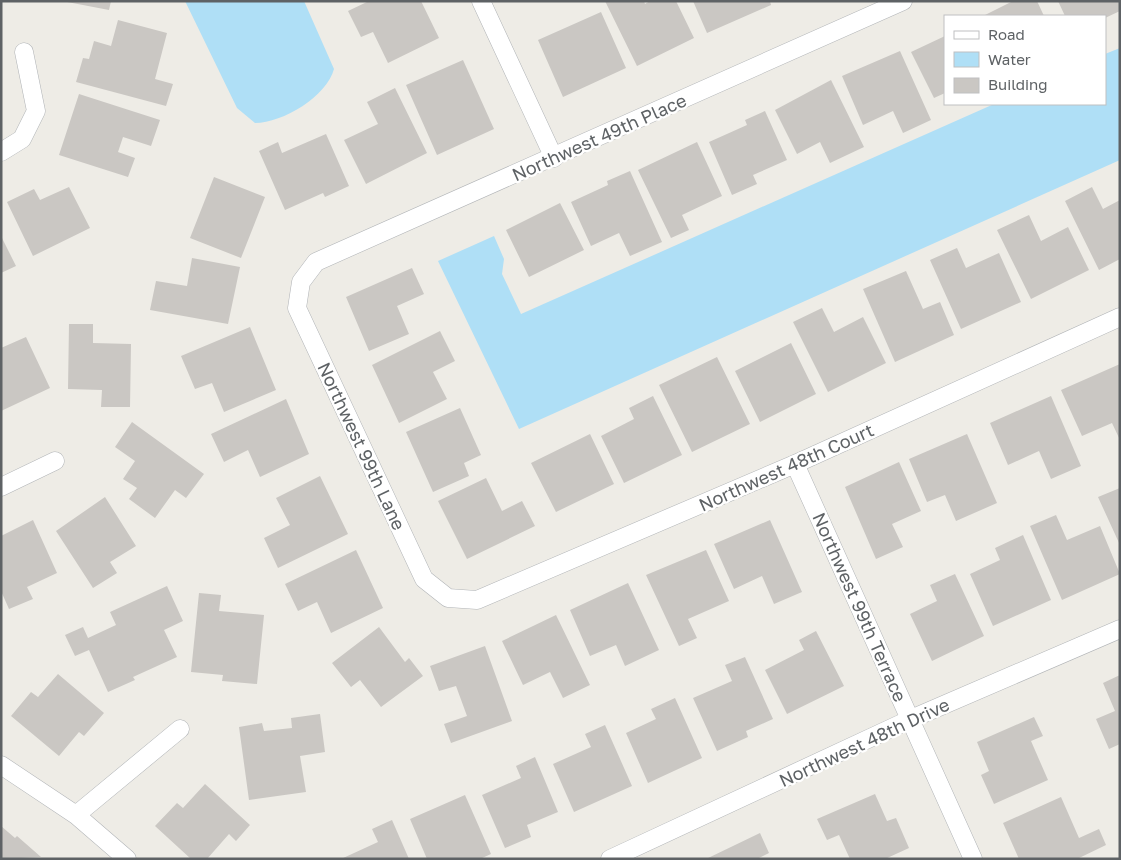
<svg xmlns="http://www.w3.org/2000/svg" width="1121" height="860" viewBox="0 0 1121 860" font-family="'Golos Text',sans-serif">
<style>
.water{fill:#afdff6}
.building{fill:#cac7c3}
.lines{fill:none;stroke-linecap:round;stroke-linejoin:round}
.street-casing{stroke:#b1b4b7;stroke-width:19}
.street{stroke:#fff;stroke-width:18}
.labels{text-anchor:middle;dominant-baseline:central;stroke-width:4.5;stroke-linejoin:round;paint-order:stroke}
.street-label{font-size:18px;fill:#5e6265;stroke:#fff}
</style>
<rect width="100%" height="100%" fill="#eeece6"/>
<path class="water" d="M185,1H304L334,69C327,96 283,123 255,123L237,108Z
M1120,48V160L519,429L438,261L494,236L504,259L502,274L521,314L994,104H1105V54Z"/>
<path class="building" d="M62,1H111L109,10Z
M369,1H421L439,38L388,63L373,32L361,37L348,11Z
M605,1H644L645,4L650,1H676L694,38L637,66Z
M693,1H770L771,5L707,33Z
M1013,1H1037L1044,16H983Z
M1058,1H1120V11L1105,18V16H1065Z
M601,12L626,68L563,97L538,40Z
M118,20L167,33L155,79L173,84L166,106L76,82L83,58L89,59L94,41L111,46Z
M945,36V93L934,98L911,52Z
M900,51L931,120L903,133L893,111L863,125L842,76Z
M463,60L494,129L437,155L406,85Z
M831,80L864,147L830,163L820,142L797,154L775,110Z
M395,88L427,153L366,184L344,140L378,124L367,102Z
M79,94L160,120L151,146L123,137L118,152L135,158L128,177L59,155Z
M765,111L787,160L753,175L757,184L732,195L709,142L747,125L745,120Z
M326,134L349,186L325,197L323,193L285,210L259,151L278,142L282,153Z
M697,142L722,196L682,215L689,230L671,238L638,170Z
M630,171L662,242L630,256L619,233L591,246L571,202L608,185L607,181Z
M214,177L265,197L241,258L190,238Z
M69,187L90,228L33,256L7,202L34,189L40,200Z
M1092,187L1103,209L1120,200V259L1099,270L1065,201Z
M560,203L584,250L529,277L506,230Z
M1029,215L1041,241L1068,227L1089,270L1031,299L997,230Z
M1,236L16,266L1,273Z
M957,248L966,268L999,253L1021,302L961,329L930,260Z
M192,258L240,267L228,324L150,310L156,281L187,286Z
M412,268L424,294L397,306L409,334L369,351L346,297Z
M906,271L923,309L940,302L954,335L895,362L863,289Z
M822,308L834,332L863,317L886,363L828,392L793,322Z
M69,324H93V343L131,344L130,407H101L102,390L68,389Z
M250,327L276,390L224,412L212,383L195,389L181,356Z
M440,331L455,361L433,372L447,399L399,423L372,365Z
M26,337L50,388L1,411V348Z
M791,343L816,394L760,422L735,371Z
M717,357L750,424L692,452L659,385Z
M1120,364V440L1112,423L1082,436L1061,390Z
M653,396L682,455L624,483L601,436L634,419L629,408Z
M1051,396L1081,466L1051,479L1039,451L1008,465L990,423Z
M286,399L309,454L260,477L248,450L224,462L211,434Z
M460,408L481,455L464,463L469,476L433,492L406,432Z
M132,422L204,474L186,498L175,490L155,518L129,499L137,488L123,479L135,461L115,447Z
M590,434L614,484L556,512L531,463Z
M967,434L997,503L956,521L945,495L927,502L909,459Z
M899,462L921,511L892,524L903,547L876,559L845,487Z
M320,476L348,534L278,568L264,538L290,525L276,498Z
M486,478L502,511L522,501L535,526L467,559L438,501Z
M1120,488V545L1098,497Z
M105,497L136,546L110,562L117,573L93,588L56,531Z
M1056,515L1067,540L1100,526L1120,574L1062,600L1030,526Z
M33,520L57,573L27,587L33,599L9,609L1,591V536Z
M770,520L802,592L774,604L762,576L734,589L714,544Z
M1023,535L1051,600L993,626L970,574L1000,560L995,548Z
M356,550L383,608L331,633L317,602L298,611L285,584Z
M706,550L729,601L688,619L697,638L679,646L646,575Z
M955,574L984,636L932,661L910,614L937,601L930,585Z
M628,583L659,650L625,666L616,645L590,656L570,610Z
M167,586L183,621L164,630L177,657L133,677L135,680L108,692L89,650L75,656L65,635L83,627L88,638L116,625L110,612Z
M199,593L221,595L219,611L264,615L257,684L222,681L223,675L191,672Z
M556,615L590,685L563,698L550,672L523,685L502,641Z
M379,627L405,662L409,658L423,676L381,707L360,680L351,687L332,663Z
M816,631L844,686L787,714L765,670L804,650L799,640Z
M485,646L512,721L451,743L444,724L467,716L456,686L439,691L430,666Z
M745,657L773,719L746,731L748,737L717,751L693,698L732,681L725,665Z
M58,674L104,713L84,736L79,732L59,756L11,716L31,692L38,697Z
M1120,675V744L1109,749L1096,719L1115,711L1103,683Z
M675,698L702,758L648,783L626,733L656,719L651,709Z
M320,714L325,752L300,756L306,792L249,800L239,727L262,723L264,731L292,728L291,718Z
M1034,717L1043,736L1031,741L1048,780L994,804L981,775L989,771L977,742Z
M605,725L632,786L574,812L553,764L591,747L585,734Z
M535,757L558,812L527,825L531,837L505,848L482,795L521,778L516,766Z
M205,784L250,825L236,841L229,834L207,859H191L155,826L177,803L183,808Z
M875,794L887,821L896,818L909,848L885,859H850L839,835L827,840L817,819Z
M465,795L491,854L480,859H427L410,819Z
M1061,797L1079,838L1099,829L1106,845L1077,859H1019L1003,823Z
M392,820L409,859H341L378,842L372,829Z
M1,826L15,838L17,836L41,857L1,859Z
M760,833L769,853L757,859H706Z"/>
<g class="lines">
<g class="street-casing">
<path id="street" d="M481,1L554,158
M903,1L316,262L301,282L297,308L424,579L448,598L477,600L795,464L1120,317
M1,152L22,139L36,111L24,52
M795,464L973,859
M1,487L55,461
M1,765L76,815L127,859
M76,815L180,729
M610,859L911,719L1120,629"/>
</g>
<use href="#street" class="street"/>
</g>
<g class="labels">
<g class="street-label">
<text transform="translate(599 137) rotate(-24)">Northwest 49th Place</text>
<text transform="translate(362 446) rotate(65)">Northwest 99th Lane</text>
<text transform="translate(786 467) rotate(-24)">Northwest 48th Court</text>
<text transform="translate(860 607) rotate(66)">Northwest 99th Terrace</text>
<text transform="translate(864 742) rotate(-25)">Northwest 48th Drive</text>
</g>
</g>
<rect width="1121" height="860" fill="none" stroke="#5e6265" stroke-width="5"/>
<rect x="944" y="15" width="162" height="90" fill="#ffffff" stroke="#bfc0c1"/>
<rect x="954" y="31" width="25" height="8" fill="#ffffff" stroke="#bfc0c1"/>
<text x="988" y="40" font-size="15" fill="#5e6265">Road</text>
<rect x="954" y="52" width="25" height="15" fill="#afdff6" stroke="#bfc0c1"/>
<text x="988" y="65" font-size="15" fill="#5e6265">Water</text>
<rect x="954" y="78" width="25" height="15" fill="#cac7c3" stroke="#bfc0c1"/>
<text x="988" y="90" font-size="15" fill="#5e6265">Building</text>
</svg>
